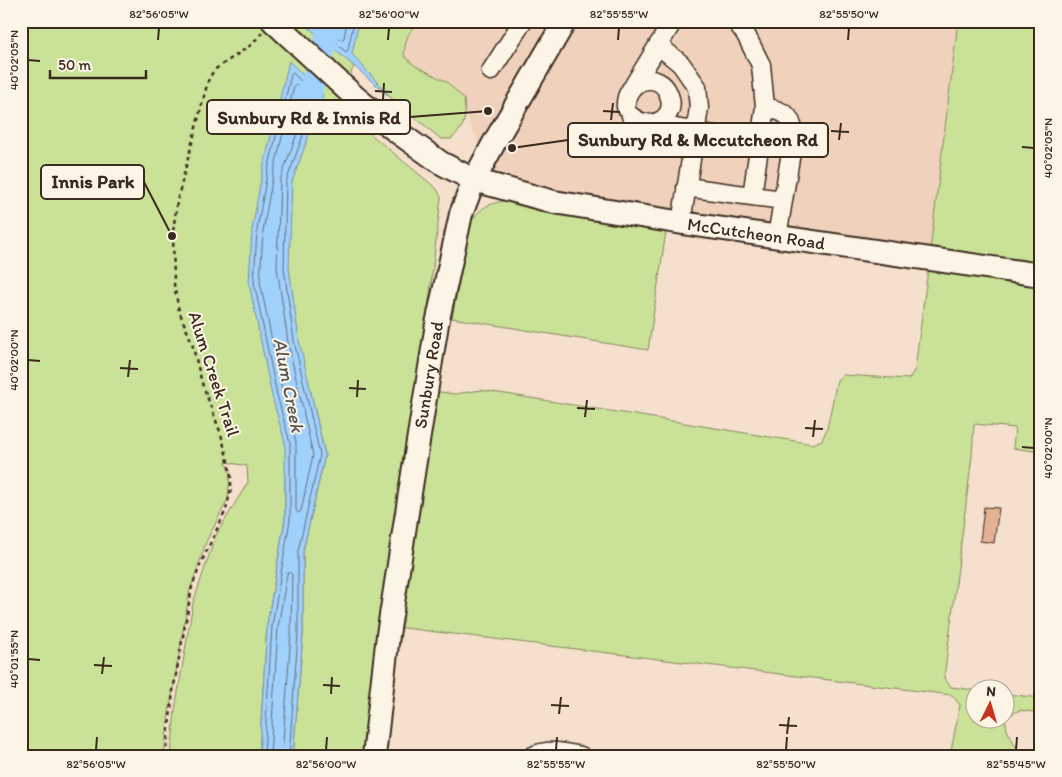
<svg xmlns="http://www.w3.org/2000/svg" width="1062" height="777" viewBox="0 0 1062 777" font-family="Itim,sans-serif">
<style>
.built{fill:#f0d2bc}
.green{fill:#cae298;stroke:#82865b}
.water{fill:#a0d1fd;stroke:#788ea4}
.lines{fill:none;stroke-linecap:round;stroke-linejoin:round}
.shore{stroke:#636d77;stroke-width:1}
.river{stroke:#a0d1fd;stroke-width:24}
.building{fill:#e4b096;stroke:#3b2a1e}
.minor-casing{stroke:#3b2a1e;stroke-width:21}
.major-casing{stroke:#3b2a1e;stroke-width:26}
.path{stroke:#3b2a1e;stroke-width:2.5;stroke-dasharray:4 4;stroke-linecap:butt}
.minor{stroke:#fcf5e5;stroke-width:18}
.major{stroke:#fcf5e5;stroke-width:22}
.ticks{fill:none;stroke:#3b2a1e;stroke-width:2}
.labels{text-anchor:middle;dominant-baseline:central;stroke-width:4;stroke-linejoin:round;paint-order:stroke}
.street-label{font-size:18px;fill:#3b2a1e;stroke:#fcf5e5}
.water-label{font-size:19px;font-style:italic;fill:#545456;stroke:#fcf5e5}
.leader{fill:none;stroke:#3b2a1e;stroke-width:2}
.callout-dot{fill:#3b2a1e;stroke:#fcf5e5;stroke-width:2}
.callout{fill:#fcf5e5;stroke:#3b2a1e;stroke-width:2}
.callout-label{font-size:19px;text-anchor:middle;font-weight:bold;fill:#3b2a1e}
.neatline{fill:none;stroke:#3b2a1e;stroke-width:2}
.ticks-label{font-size:12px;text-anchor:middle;fill:#3b2a1e}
</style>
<rect width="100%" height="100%" fill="#f5e0cd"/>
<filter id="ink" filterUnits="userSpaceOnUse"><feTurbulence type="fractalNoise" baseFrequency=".02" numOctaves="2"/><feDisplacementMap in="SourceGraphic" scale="10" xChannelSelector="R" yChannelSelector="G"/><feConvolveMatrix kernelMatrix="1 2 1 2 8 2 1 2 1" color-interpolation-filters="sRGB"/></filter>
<g filter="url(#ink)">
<path class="built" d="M422,21H956L957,30L929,257L667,225L503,201L466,115L464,99L447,82L414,65L404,56L406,38L417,24Z"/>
<path class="green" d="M21,21H422C408,28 405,41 404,56L414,65L447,82L464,99C466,118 466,126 451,139H441L390,97L356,59L339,108L437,189L441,197L418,398L369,756H293L303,634V551L325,455L307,376L285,472V519L267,625L259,756H171L175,710L193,603L216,535L248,482L247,466L226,462L230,474L228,499L207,540L190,590L169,713L164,756H21Z
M956,21H1041V267L930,250L957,30Z
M503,201L667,225L648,350L452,318L471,222C481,207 486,205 503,201Z
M928,269L1035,285L1041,297V452L1013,448L1015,428L974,424L972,456L944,678L951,687L974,690V720H1004L1005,694L1041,698V713L1020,710L1005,717L1007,730L1021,756H950L960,705L952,695L396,627L433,391L455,394L481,390L813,444L822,440L827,429L837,380L842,375L909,379L915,369Z"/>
<path class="water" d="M301,21H359L352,54L390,97Z
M289,61L323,95L292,182L289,267L299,340L325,455L303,551V634L293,756H259L267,625L285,519V443L272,396L249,283L252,230L262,173Z"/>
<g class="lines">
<path class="shore" d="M309,21L346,52L348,50L354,21
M319,21L341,40L344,38L347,21
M296,85L310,98L280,180L277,267L288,342L313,455L301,511L298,513L296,510V442L283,394L260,282L263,231L273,175L294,87Z
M264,756L272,626L290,520V443L277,395L254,282L257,230L267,174L291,75L293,73L317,97L286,182L284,268L294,341L320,455L298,551V634L289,756
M270,756L278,627L287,574L289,572L292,574L291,634L282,756"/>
<path class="river" d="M303,115L332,21"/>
</g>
<path class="building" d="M984,507L999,508L994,543L980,541Z"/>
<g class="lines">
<g class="minor-casing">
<path id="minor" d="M658,45L681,64L697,87L699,108L681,223
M491,71L523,21
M634,85L673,21
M626,107C624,79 660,69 669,95C678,119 649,133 631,116
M765,107C784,112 791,113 794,134L777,237
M653,124L760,143
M686,187L752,196L765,107L761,65L746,35L736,21
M752,196L783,200
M533,756C548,748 565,753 581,756"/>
</g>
<g class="major-casing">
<g id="major">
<path id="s1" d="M273,21L355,97L396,131L441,163L474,180L554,202L689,224L1041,275"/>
<path id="s2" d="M374,756L388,635L417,448L437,324L461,214L474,180L494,143L565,21"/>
</g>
</g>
<path class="path" d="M166,756L173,691L192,587L201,563L226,510L231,489V476L227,457L221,434L202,383L192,343L179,311L174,284L173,232L177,201L208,81L214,70L251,45L262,33"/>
<use href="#minor" class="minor"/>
<use href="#major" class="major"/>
</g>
</g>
<path class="ticks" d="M158,40L159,28M388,40L389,28M618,40L619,28M848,40L849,28M28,60L40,61M375,91L392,92M383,100L384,83M603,111L620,112M611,120L613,103M831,131L849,132M839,140L841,123M1022,147L1034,148M28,360L40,361M120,368L138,369M128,377L130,360M349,388L366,389M357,397L358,380M577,408L595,409M585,417L587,400M805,428L823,429M813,437L815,420M1022,447L1034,448M28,659L40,660M94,665L112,666M102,674L104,657M323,685L340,686M331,694L332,677M551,705L569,706M559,714L561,697M779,725L797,726M787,734L789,717M96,750L97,737M326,750L327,737M556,750L557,737M786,750L787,737M1016,750L1017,737"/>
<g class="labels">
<g class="street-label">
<text stroke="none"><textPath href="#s1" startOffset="545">McCutcheon Road</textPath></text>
<text transform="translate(214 374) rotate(72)">Alum Creek Trail</text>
<text stroke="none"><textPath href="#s2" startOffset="385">Sunbury Road</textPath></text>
</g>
<g class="water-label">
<text transform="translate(289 385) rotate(79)">Alum Creek</text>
</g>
</g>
<path class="leader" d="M488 111L410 117M512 148L568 140M172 236L144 182"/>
<g class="callout-dot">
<circle cx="488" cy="111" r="5"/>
<circle cx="512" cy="148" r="5"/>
<circle cx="172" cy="236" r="5"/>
</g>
<g class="callout">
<rect x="207" y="100" width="203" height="34" rx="5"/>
<rect x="568" y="123" width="260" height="34" rx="5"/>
<rect x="41" y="165" width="103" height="34" rx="5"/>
</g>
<g class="callout-label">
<text x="309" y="124">Sunbury Rd &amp; Innis Rd</text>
<text x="698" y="146">Sunbury Rd &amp; Mccutcheon Rd</text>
<text x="93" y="188">Innis Park</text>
</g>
<rect width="1062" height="777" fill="none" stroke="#fcf5e5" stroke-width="55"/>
<g transform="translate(990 704) rotate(5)"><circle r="24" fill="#fcf5e5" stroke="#afa495"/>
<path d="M0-4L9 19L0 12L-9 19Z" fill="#c8321e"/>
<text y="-8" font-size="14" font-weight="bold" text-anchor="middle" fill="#3b2a1e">N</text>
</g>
<path d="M50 70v8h96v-8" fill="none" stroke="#3b2a1e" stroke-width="2.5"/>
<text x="58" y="70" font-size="15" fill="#3b2a1e" stroke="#fcf5e5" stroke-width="4" paint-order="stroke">50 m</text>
<rect x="28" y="28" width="1006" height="722" class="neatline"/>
<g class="ticks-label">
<text x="159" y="18">82°56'05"W</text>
<text x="389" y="18">82°56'00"W</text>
<text x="619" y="18">82°55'55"W</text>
<text x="849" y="18">82°55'50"W</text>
<text transform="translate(14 60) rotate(-90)" y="4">40°02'05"N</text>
<text transform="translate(1048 148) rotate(-90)" y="4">40°02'05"N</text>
<text transform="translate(14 360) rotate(-90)" y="4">40°02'00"N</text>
<text transform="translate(1048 448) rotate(-90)" y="4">40°02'00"N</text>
<text transform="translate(14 659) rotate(-90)" y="4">40°01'55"N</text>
<text x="96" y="768">82°56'05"W</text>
<text x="326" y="768">82°56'00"W</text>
<text x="556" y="768">82°55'55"W</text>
<text x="786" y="768">82°55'50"W</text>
<text x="1016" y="768">82°55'45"W</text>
</g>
</svg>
